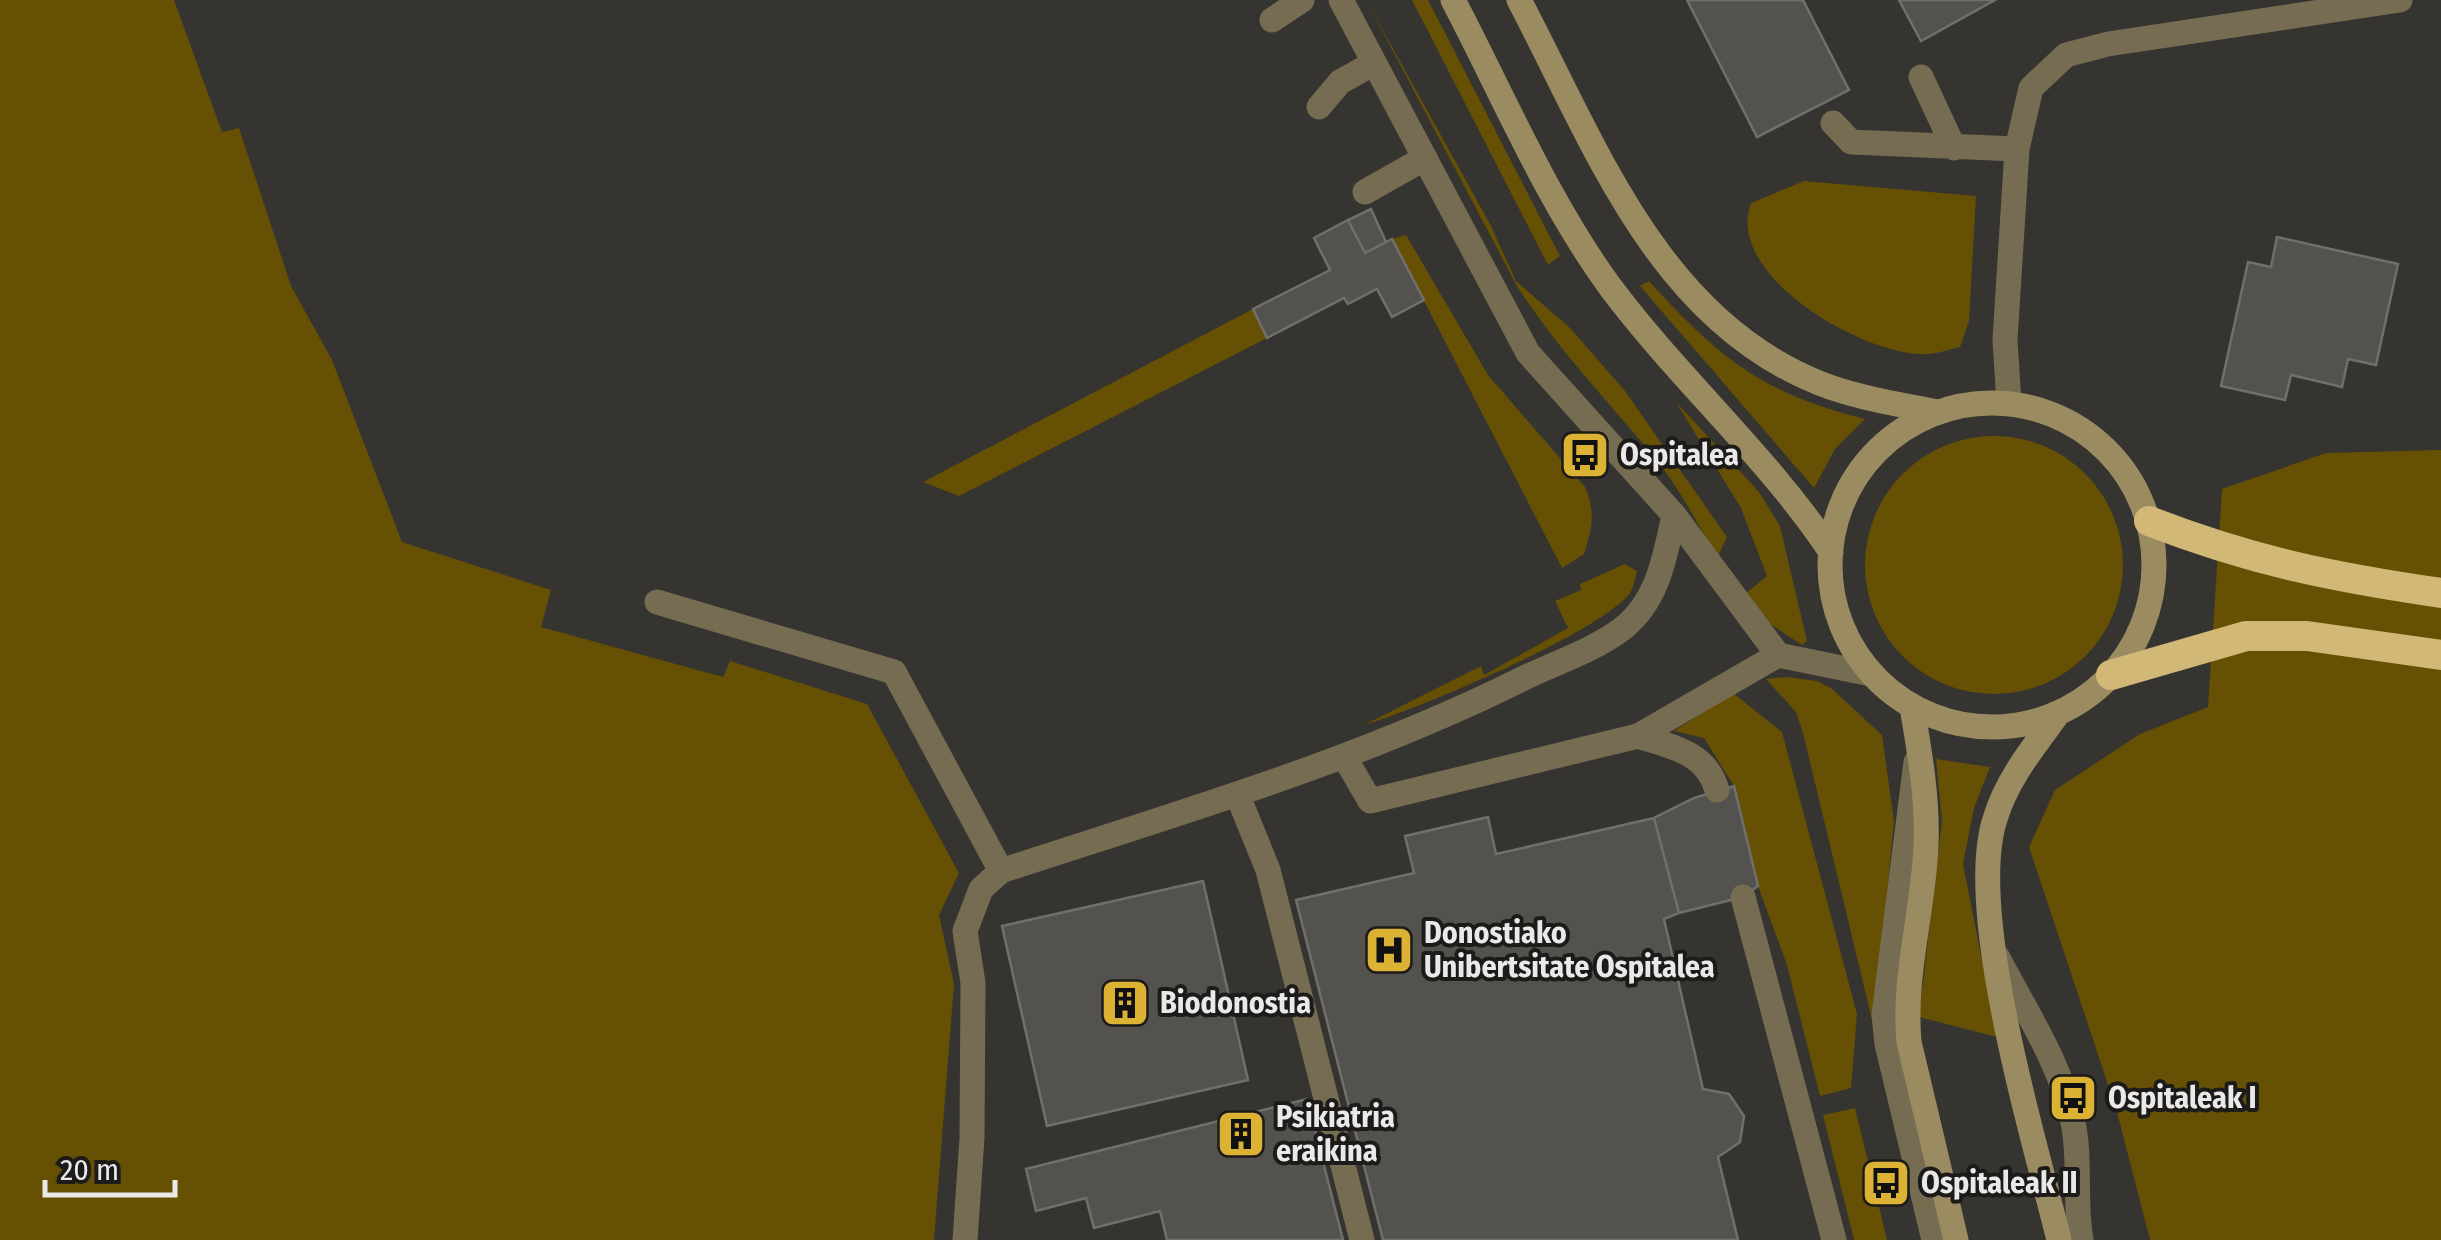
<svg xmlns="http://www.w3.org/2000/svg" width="2441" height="1240" viewBox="0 0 2441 1240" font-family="'Fira Sans Condensed',sans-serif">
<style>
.green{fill:#655004}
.building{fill:#53524e;stroke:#716f6b;stroke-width:2.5}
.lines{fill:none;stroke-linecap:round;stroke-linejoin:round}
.service{stroke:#766c52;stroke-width:25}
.minor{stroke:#766c52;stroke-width:25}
.secondary{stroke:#9b8b61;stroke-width:25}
.motorway{stroke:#d1b876;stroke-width:30}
.labels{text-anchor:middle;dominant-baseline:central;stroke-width:8;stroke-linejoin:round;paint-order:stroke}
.poi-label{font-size:30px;font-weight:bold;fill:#eae9e7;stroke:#1c1b1a;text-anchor:start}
</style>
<rect width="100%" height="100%" fill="#353430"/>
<path class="green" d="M0,0H174L222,132L239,128L291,286L332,360L402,542L551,590L541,627L723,677L730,661L867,704L959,873L939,915L954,984L934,1240H0Z
M1366,0L1490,224L1516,281L1570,328L1625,391L1727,537L1717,558C1696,520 1675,481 1647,448C1601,394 1555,345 1517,286Z
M1412,0H1428L1560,256L1548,265Z
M1804,181L1976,196L1969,321L1960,347C1950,349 1940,353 1930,354C1868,359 1723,276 1751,203Z
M1406,235L1488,375L1585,487C1596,512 1592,529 1584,554L1562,568L1392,239Z
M1649,281C1719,358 1763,394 1865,419L1835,449L1814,488L1640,286Z
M1253,309L1267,338L959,496L923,482Z
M1676,402L1759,492L1780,526L1807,641L1802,645L1761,618L1745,594L1767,576L1741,508Z
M1865 565a129 129 0 1 1 258 0a129 129 0 1 1-258 0Z
M2441,450V1240H2150L2117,1112L2029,847L2055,790L2140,734L2208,707L2222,489L2326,453Z
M1625,564L1637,571C1635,578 1634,587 1630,593C1600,633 1416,710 1364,725L1481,666L1484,675L1568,628L1555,601L1581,590L1580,584Z
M1786,677L1817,681L1832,689L1882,735L1894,821L1874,1028L1803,733L1796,712L1766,679Z
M1733,693L1782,732L1857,1014L1851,1088L1820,1096L1787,965L1758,886L1734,786L1704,738L1674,731Z
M1936,759L1990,767L1974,808L1963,864L1997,1037L1919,1017L1942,821Z
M1855,1108L1887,1240H1854L1823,1115Z"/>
<path class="building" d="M1687,0H1803L1849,90L1757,137Z
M1899,0H1995L1921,41Z
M1371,209L1386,242L1365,253L1348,220Z
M1348,220L1365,253L1392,239L1424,300L1392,317L1377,289L1348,304L1344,298L1267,338L1253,309L1330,270L1314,238Z
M2277,237L2398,264L2376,365L2348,359L2342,387L2291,375L2285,400L2221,386L2248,262L2271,267Z
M1734,786L1758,886L1743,897L1679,913L1654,818L1694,798Z
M1488,817L1496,854L1654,818L1679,913L1664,919L1703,1089L1729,1094L1744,1116L1740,1142L1718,1157L1738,1240H1383L1296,900L1414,873L1405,836Z
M1203,881L1248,1080L1047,1126L1002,926Z
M1307,1099L1343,1240H1167L1160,1211L1094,1228L1086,1198L1036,1211L1026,1169Z"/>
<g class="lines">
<path class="service" d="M1272,20L1302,0
M1921,77L1954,148
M1319,107L1340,82L1374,63
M1833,123L1851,142L2017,149
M1365,192L1425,158
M1638,736C1672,747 1706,752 1717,790
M1916,762L1884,1015L1887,1044L1934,1240
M1238,796L1268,870L1362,1240
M1743,897L1834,1240
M1998,958C2025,1010 2061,1064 2073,1122C2081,1161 2074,1201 2081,1240"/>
<path class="minor" d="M1341,0L1528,353L1674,515L1778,655L1871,674
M2009,403L2005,340L2017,149L2031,88L2066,55L2108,44L2400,0
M657,602L894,672L1001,871
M1345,758L1370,801L1638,736L1778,655
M965,1240L972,1138L973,983L965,931L981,889L1001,871C1177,813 1353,763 1520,680C1552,664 1593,651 1622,629C1658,601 1665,557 1674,515"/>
<path class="secondary" d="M1453,0C1503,95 1547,201 1611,288C1680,380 1767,456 1831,552
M1519,0C1595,144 1657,318 1819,383C1857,398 1898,404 1938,412
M1830 565a162 162 0 1 1 324 0a162 162 0 1 1-324 0Z
M1912,707C1920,754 1928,800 1926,847C1923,912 1903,977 1909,1042L1956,1240
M2057,715C2033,748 2007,779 1995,819C1965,912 2035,1141 2059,1240"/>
<path class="motorway" d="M2149,521C2252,561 2332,577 2441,593
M2111,675L2246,636H2307L2441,655"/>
</g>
<defs>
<g id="bus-square" transform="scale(2.5)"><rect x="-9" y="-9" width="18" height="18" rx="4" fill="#dbb233" stroke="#1c1b1a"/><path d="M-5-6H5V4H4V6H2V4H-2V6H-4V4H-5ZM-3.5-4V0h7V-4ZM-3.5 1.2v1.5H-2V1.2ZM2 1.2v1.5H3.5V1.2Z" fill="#111"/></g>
<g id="hospital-square" transform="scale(2.5)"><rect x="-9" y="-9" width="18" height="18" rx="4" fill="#dbb233" stroke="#1c1b1a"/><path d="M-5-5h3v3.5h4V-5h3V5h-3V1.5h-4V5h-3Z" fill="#111"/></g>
<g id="building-square" transform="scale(2.5)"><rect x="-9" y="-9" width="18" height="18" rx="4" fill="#dbb233" stroke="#1c1b1a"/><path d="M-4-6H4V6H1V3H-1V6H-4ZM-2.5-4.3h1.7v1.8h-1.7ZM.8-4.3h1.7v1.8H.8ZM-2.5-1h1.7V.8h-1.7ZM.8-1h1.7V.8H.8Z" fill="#111"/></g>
</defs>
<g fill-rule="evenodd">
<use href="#bus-square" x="1585" y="455"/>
<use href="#hospital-square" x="1389" y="950"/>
<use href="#building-square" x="1125" y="1003"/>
<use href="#bus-square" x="2073" y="1098"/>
<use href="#building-square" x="1241" y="1134"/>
<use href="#bus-square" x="1886" y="1183"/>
</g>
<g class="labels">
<g class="poi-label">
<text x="1620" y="455">Ospitalea</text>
<text x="1424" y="933">Donostiako<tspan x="1424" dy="34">Unibertsitate Ospitalea</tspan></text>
<text x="1160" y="1003">Biodonostia</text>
<text x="2108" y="1098">Ospitaleak I</text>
<text x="1276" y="1117">Psikiatria<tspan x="1276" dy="34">eraikina</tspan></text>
<text x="1921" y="1183">Ospitaleak II</text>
</g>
</g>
<path d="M45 1180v15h130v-15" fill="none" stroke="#eae9e7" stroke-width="5"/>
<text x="60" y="1180" font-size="30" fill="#eae9e7" stroke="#1c1b1a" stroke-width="8" paint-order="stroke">20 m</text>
</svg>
